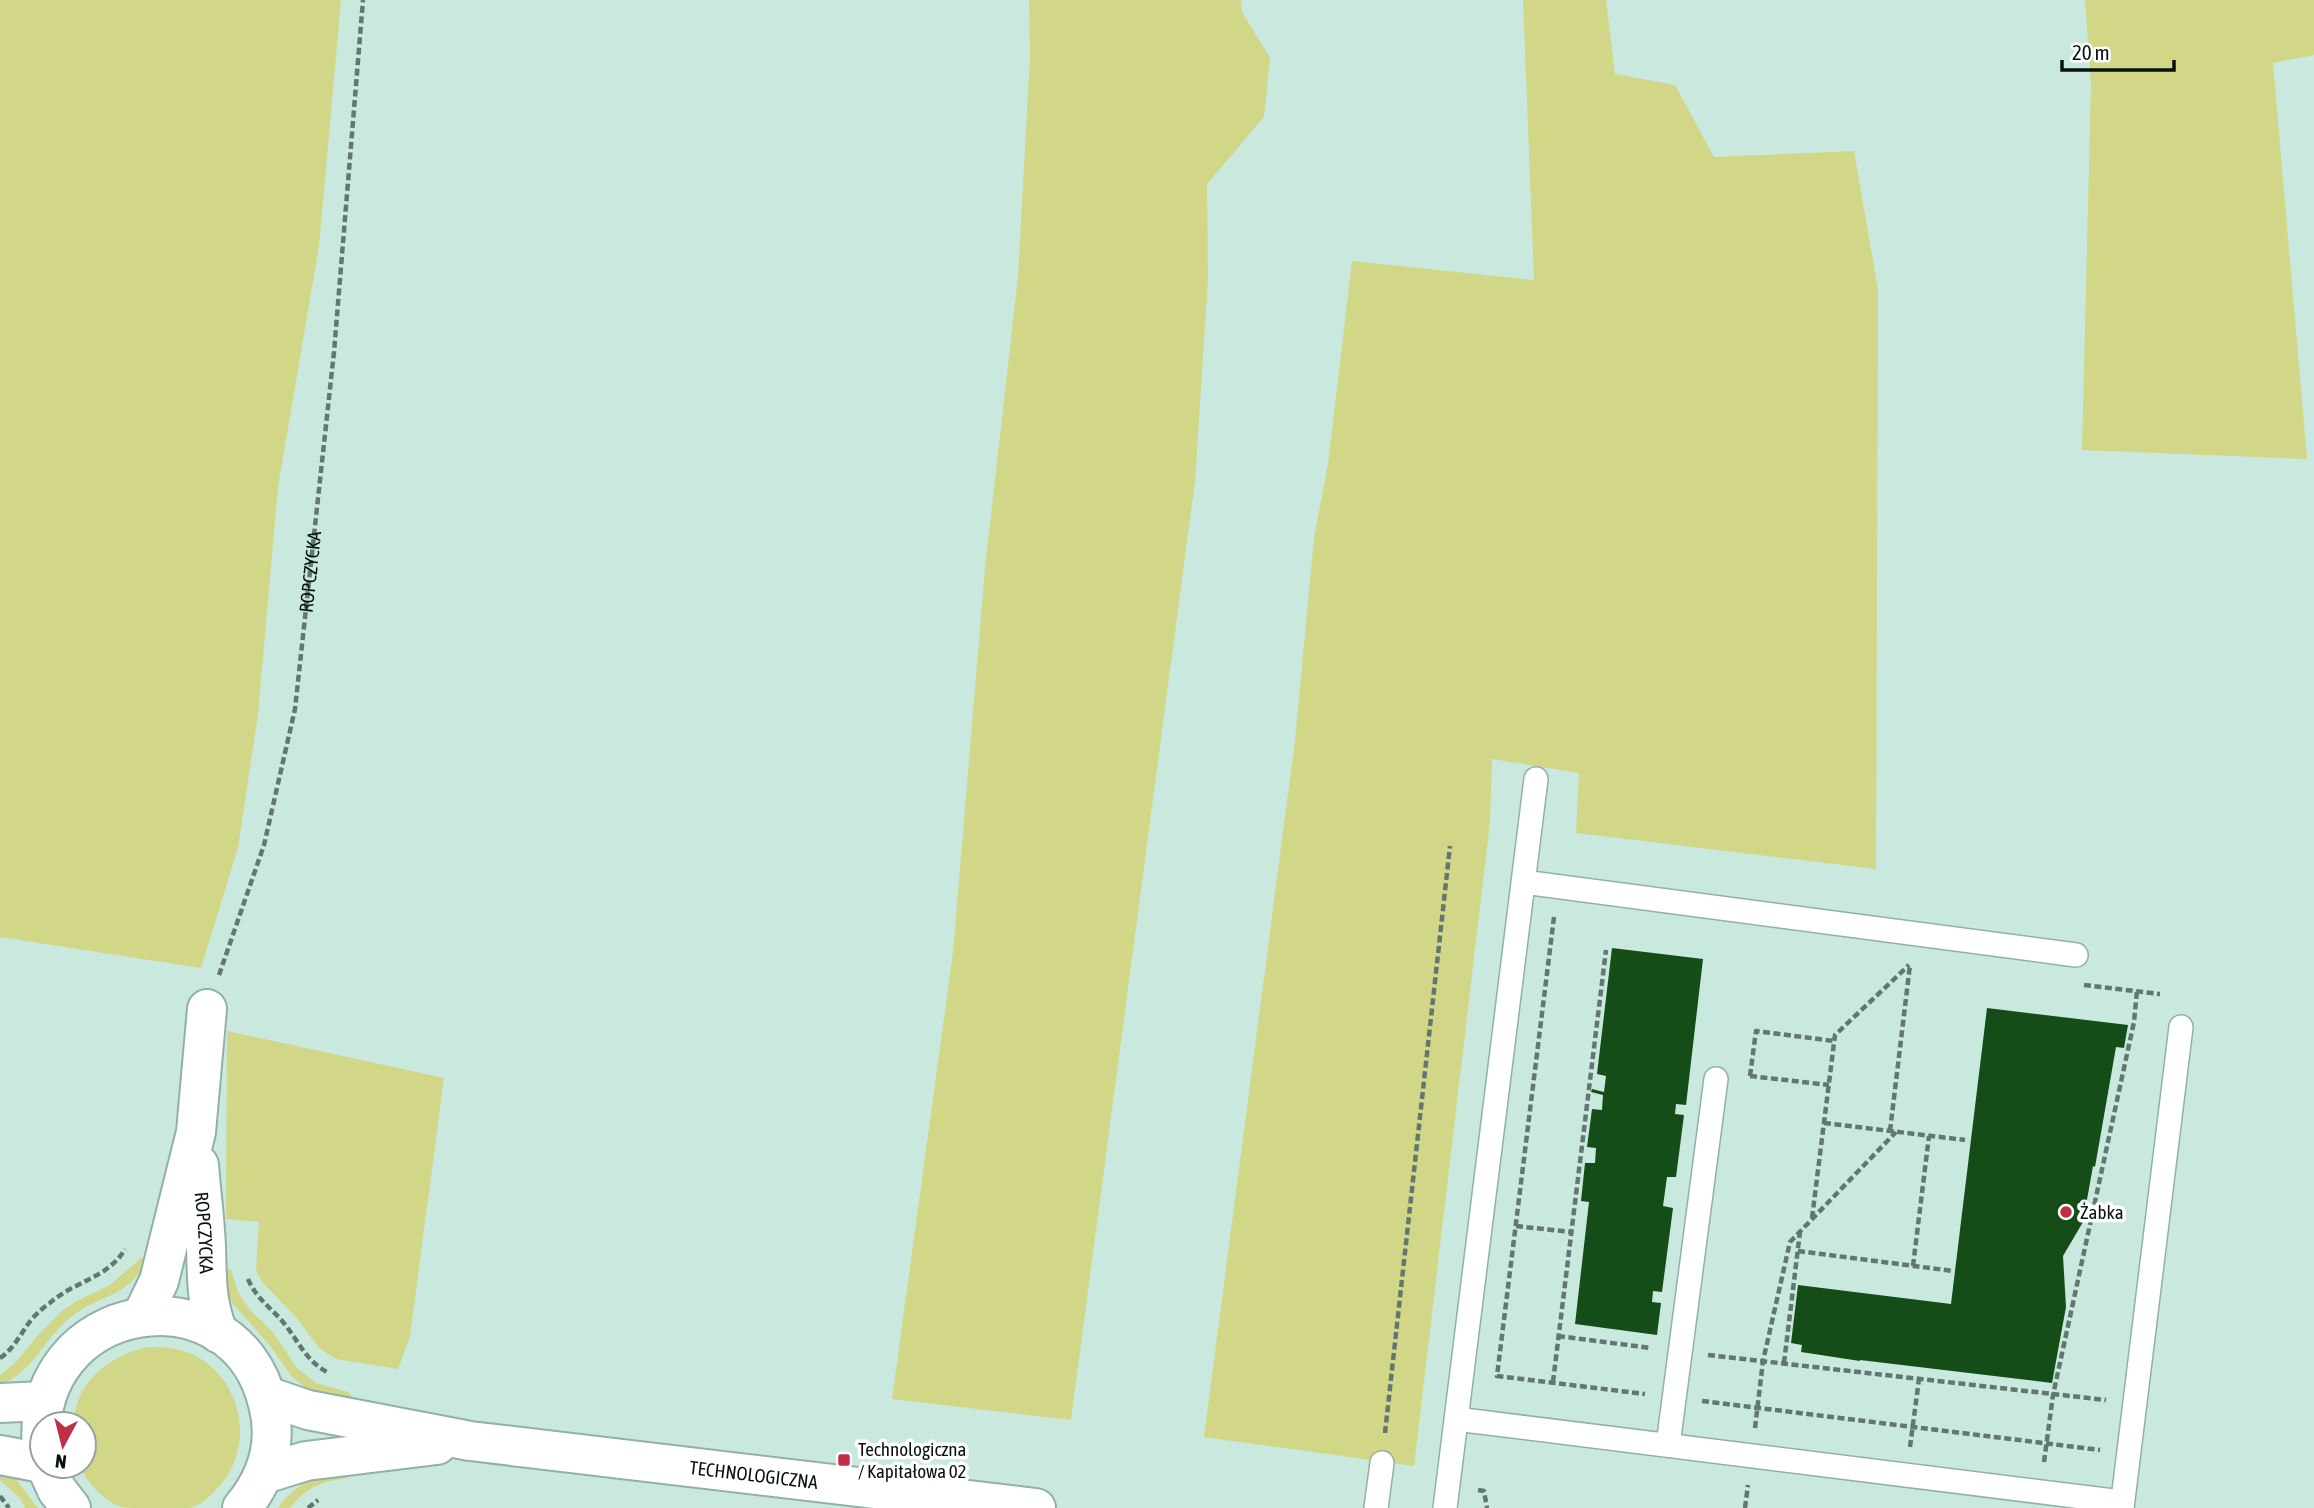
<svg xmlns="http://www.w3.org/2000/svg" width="2314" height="1508" viewBox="0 0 2314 1508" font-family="'Asap Condensed',sans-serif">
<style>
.green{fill:#d1d786}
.building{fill:#144d17}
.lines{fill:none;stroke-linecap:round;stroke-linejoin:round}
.lane-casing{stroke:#92b0a7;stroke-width:26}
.street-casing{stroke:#92b0a7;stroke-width:42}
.path{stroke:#627771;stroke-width:4.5;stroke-dasharray:7 3.5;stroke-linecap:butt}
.lane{stroke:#fff;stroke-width:23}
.street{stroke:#fff;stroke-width:38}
.poi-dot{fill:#c02f46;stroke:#fff;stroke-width:2.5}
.labels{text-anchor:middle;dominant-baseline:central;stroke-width:7;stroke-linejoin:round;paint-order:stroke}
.street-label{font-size:19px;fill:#07120f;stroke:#fff}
.poi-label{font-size:19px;fill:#07120f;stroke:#fff;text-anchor:start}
</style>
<rect width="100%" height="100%" fill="#c9e9df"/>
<path class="green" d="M0,0H341L319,246L278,487L258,714L238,848L201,968L0,937Z
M1029,0H1241L1242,12L1270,58L1264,117L1207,184L1208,280L1195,481L1071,1420L892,1399L953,952L985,568L1018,277L1030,56Z
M1523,0H1606L1615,74L1675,85L1714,157L1854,151L1878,290L1876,869L1576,833L1579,773L1492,759L1490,822L1414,1466L1204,1437L1295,740L1314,538L1328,464L1352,261L1534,280Z
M2085,0H2314V55L2273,63L2307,459L2082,450L2091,85Z
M227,1031L444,1078L410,1336L398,1369L336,1359L319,1348L297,1318L263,1283L256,1271L259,1222L226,1219Z
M141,1258L148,1259C127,1299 102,1293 71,1317C45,1337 32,1374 0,1385V1375L16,1362L39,1334L62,1311L75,1302L110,1285Z
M222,1268L231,1270L238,1292L250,1310L272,1331L297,1368L316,1383L348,1392L351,1395V1402L313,1394L291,1376L271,1347L233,1304L224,1287Z
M147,1347C159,1347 171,1347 184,1351C242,1371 259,1447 216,1490C209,1497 200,1506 190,1508C175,1508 157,1508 142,1508C135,1508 127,1508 121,1507C103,1500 87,1483 80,1466H84V1424H73C76,1382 108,1356 147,1347Z
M0,1468L15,1478L38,1508H25L19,1497L0,1480Z
M348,1468V1478C320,1482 308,1486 290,1508H278C299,1480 316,1476 348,1468Z"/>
<path class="building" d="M1612,948L1703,959L1686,1105L1676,1104L1675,1114L1684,1115L1676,1177H1667L1663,1206L1673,1208L1662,1292L1653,1291L1652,1302L1661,1303L1657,1335L1575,1324L1589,1202L1581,1201L1585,1163H1595L1596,1148L1587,1147L1592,1109L1602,1110L1603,1095L1591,1092L1592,1089L1604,1092L1606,1076L1597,1074Z
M1987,1008L2128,1025L2124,1048L2116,1047L2095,1167L2093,1166L2083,1222L2063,1256L2066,1307L2052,1383L1860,1360V1361L1801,1352L1802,1345L1791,1343L1798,1285L1951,1304Z"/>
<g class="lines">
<g class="lane-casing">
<path id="lane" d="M1523,882L2076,955
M1456,1419L2122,1502
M1668,1445L1716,1079
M1376,1508L1382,1463
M1445,1508L1536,779
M2122,1508L2181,1027"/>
</g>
<g class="street-casing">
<g id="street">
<path id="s2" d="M199,1165C201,1192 205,1220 206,1247C207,1281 206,1300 218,1333"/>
<path d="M142,1316L159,1281L196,1132L207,1009"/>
<path id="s3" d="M267,1396L308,1410L470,1441L1036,1508"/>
<path d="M0,1403L44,1401"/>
<path d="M42,1449C28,1299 235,1265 268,1404C278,1442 267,1478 242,1508"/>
<path d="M0,1455L42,1463"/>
<path d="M46,1466L57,1490L71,1508"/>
<path d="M264,1474L306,1461L437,1445"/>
</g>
</g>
<g class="path">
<path d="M1554,917L1497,1376L1645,1394"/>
<path id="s1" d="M219,975L264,845L295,709L334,352L363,0"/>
<path d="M2084,985L2160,994"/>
<path d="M1750,1076L1756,1031L1834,1041"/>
<path d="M1750,1076L1829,1085"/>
<path d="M1824,1123L1965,1140"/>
<path d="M1890,1131L1910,965"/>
<path d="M1812,1218L1835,1035L1909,965"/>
<path d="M1516,1226L1571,1232"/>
<path d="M1798,1251L1953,1271"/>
<path d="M1913,1266L1929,1136"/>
<path d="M248,1279C256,1298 270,1307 283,1322C298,1340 305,1360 327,1372"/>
<path d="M1558,1336L1651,1348"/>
<path d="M1708,1355L2106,1400"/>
<path d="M0,1358C14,1349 21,1333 31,1320C37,1313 44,1307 51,1302C77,1280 108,1278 125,1249"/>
<path d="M1784,1363L1800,1232"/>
<path d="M1553,1382L1606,950"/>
<path d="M1702,1401L2100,1450"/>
<path d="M1755,1428L1763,1361L1790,1242L1896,1132"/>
<path d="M1385,1433L1450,846"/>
<path d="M1910,1447L1919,1379"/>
<path d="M2044,1462L2053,1395L2134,1022L2137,991"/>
<path d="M1478,1490L1484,1491L1487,1508"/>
<path d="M0,1496L9,1508"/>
<path d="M308,1508L318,1500"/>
<path d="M1745,1508L1748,1485"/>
</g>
<use href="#lane" class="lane"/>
<use href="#street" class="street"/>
</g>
<g class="poi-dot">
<circle cx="2066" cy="1212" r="7"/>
<rect x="837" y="1453" width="14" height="14" rx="3.5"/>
</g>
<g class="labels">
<g class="street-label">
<text stroke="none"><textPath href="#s1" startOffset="415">ROPCZYCKA</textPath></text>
<text stroke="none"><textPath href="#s2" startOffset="68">ROPCZYCKA</textPath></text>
<text stroke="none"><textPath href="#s3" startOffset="494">TECHNOLOGICZNA</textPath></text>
</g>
<g class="poi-label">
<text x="2080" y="1212">Żabka</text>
<text x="858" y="1449">Technologiczna<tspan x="858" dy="22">/ Kapitałowa 02</tspan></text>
</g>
</g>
<g transform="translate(63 1445) rotate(187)"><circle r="33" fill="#ffffff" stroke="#9ca09f" stroke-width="2"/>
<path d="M0-5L12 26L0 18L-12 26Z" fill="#c02f46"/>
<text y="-10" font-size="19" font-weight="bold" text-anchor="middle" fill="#07120f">N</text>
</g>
<path d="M2062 60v10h112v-10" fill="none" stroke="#07120f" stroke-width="3.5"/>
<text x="2072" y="60" font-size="21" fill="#07120f" stroke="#ffffff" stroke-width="5" paint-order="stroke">20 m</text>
</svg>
